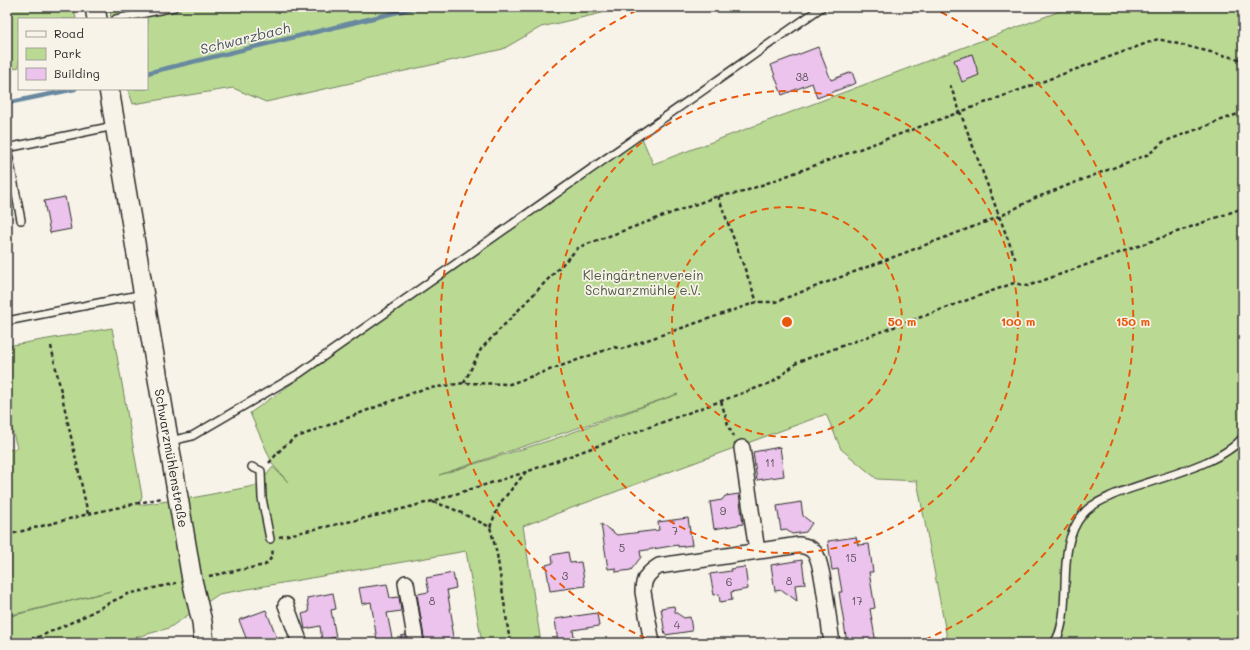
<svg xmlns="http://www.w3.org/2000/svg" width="1250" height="650" viewBox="0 0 1250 650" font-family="Mali,sans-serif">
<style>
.green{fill:#bada93;stroke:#72825f;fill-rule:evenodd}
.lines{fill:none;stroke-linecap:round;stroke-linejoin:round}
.stream{stroke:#6888a0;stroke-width:4.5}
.building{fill:#ebc3ec;stroke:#2b2b2b}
.service-casing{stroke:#2b2b2b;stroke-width:10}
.minor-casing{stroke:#2b2b2b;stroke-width:18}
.tertiary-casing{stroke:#2b2b2b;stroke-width:22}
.path{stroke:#2b2b2b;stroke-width:2.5;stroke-dasharray:4 3;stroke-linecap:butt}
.service{stroke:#f7f3e8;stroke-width:7}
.minor{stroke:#f7f3e8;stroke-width:15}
.tertiary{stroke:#f7f3e8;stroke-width:19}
.ring{fill:none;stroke:#e8590c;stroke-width:2;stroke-dasharray:7 5}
.labels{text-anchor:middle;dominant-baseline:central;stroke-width:3.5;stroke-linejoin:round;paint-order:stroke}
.number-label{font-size:11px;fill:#5b515b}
.park-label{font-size:13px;fill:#4f5745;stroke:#f7f3e8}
.street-label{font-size:13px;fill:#2b2b2b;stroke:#f7f3e8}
.water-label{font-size:14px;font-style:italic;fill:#44525c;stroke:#f7f3e8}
.centre{fill:#e8590c;stroke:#f7f3e8;stroke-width:2}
.ring-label{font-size:12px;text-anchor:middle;font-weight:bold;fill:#e8590c;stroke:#f7f3e8;stroke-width:3.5;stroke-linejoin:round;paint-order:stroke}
</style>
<rect width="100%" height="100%" fill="#f7f3e8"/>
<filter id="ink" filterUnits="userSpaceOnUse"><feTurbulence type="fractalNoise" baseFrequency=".025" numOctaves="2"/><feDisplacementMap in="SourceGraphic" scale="8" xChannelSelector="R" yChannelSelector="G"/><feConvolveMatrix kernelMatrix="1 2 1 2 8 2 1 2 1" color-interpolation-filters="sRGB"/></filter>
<g filter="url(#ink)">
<path class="green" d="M7,7H74L76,19H19V67L7,70Z
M110,7H628L541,27L503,49L266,102L233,88L133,104L128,89H147V19H111Z
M1071,7H1243V643H948L917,481L877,479L841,449L826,414L523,526L541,643H482L466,551L219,594L169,628L116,643H7V617L111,591L7,616V450L17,448L7,411V346L112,328L142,496L139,505L197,497L264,484L263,479L273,467L288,482L273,465L250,413L642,138L653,164ZM678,394L554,439L439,475Z"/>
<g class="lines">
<path class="stream" d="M147,73L418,7
M7,103L75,89"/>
</g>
<path class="building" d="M818,47L831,80L852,72L856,83L817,98L812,83L782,95L771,65Z
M972,54L979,75L962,82L954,60Z
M65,197L71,229L50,233L44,201Z
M780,447L784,476L757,480L753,452Z
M739,494L743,524L714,529L710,502L722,500L725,496Z
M801,502L803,516L812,523L806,532L792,534L785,529L781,530L777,506Z
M688,518L692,545L678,547V545L640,551L641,557L631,570L616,572V568L608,569L601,524L617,535L659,530L658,522Z
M856,537L858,545L869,544L873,572H869L875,608L870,609L876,643H847L839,592H842L838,569L832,570L828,541Z
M568,552L570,563L581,562L585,586L550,591L546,565L553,563L552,555Z
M802,560L805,584L795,585L797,601L782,590L775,591L771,565Z
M745,567L748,589L731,592L732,600L720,602L719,594L714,595L710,574L731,571L730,569Z
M453,573L456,588L447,590L453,625H451L454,643H425L417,594L429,592L426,578Z
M387,584L390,598L399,597L401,611L387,613L393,643H380V640H377L371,602L362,604L359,588Z
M333,593L336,609L331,610L336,637L322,640L320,626L305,629L302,614L309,612L307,598Z
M674,606L675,612L684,618L690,617L692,631L665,635L661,608Z
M266,610L279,643H248L239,620Z
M597,613L599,626L573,630L575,643H558L555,619Z
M406,635L407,643H401V636Z"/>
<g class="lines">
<g class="service-casing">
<path id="service" d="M116,19L174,7
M21,220L7,148L114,126
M7,321L144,294
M170,441L192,436L300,373L822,7
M252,467L261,471L262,498L270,539
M1054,643C1060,635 1061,627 1063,617C1068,584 1059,542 1083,514C1090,505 1103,500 1113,495C1148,480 1221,466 1243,437"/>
</g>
<g class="minor-casing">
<path id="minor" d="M742,448L757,551
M406,583L416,643
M286,605L300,643
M652,643L643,592C643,578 648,573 659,566L799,545C805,546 810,547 815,553C823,563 829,626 832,643"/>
</g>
<g class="tertiary-casing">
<path id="tertiary" d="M95,7L97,19
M109,89L192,580L202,622L204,643"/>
</g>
<path class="path" d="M950,85L1016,261
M718,196L757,302
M51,346L88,514
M464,383L481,349L579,247L718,196L740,193L1158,39L1243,60
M721,401L729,428L734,436
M269,463L282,448L295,438L423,389L464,383L510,384L614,347L621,349L757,302H775L999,217L1035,198L1149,154L1163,142L1243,112
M433,502L451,508L490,527L497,554L510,643
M490,527L500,503L525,473
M7,535L88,514L162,498
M279,537L379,515L433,501L526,472L773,382L798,362L1014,283L1028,286L1243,208
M209,576L265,565C270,560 274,556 272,548
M17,643L41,636L79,619L113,601L128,594L176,583
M1204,643L1243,637"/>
<use href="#service" class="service"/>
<use href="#minor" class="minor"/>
<use href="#tertiary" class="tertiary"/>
</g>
</g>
<g class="ring">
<circle cx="787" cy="322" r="115"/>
<circle cx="787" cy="322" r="231"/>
<path d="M657 643A346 346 0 0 1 644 7M930 7A346 346 0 0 1 917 643"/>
</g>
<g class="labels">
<g class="number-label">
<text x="802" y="76">38</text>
<text x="770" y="462">11</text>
<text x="723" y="510">9</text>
<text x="675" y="530">7</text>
<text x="622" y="547">5</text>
<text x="851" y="557">15</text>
<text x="565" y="575">3</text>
<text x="789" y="580">8</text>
<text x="729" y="581">6</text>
<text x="432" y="600">8</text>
<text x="857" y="600">17</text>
<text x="677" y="624">4</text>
</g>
<g class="park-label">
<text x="643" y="274">Kleingärtnerverein<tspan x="643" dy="15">Schwarzmühle e.V.</tspan></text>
</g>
<g class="street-label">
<text transform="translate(172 458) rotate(80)">Schwarzmühlenstraße</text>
</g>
<g class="water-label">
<text transform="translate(245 38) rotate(-14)">Schwarzbach</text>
</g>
</g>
<circle cx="787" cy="322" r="6" class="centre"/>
<g class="ring-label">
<text x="902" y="326">50 m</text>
<text x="1018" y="326">100 m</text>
<text x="1133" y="326">150 m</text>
</g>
<rect width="1250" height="650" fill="none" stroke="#f7f3e8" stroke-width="24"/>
<rect x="12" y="12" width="1226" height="626" fill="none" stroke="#2b2b2b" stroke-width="1.5" filter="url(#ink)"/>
<rect x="18" y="18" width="130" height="72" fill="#f7f3e8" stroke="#a5a39c"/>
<rect x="26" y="31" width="20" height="6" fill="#f7f3e8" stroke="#a5a39c"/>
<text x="54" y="38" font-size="12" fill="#2b2b2b">Road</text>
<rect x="26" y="48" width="20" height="12" fill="#bada93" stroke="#a5a39c"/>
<text x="54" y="58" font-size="12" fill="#2b2b2b">Park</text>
<rect x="26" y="68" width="20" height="12" fill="#ebc3ec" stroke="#a5a39c"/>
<text x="54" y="78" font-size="12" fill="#2b2b2b">Building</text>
</svg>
